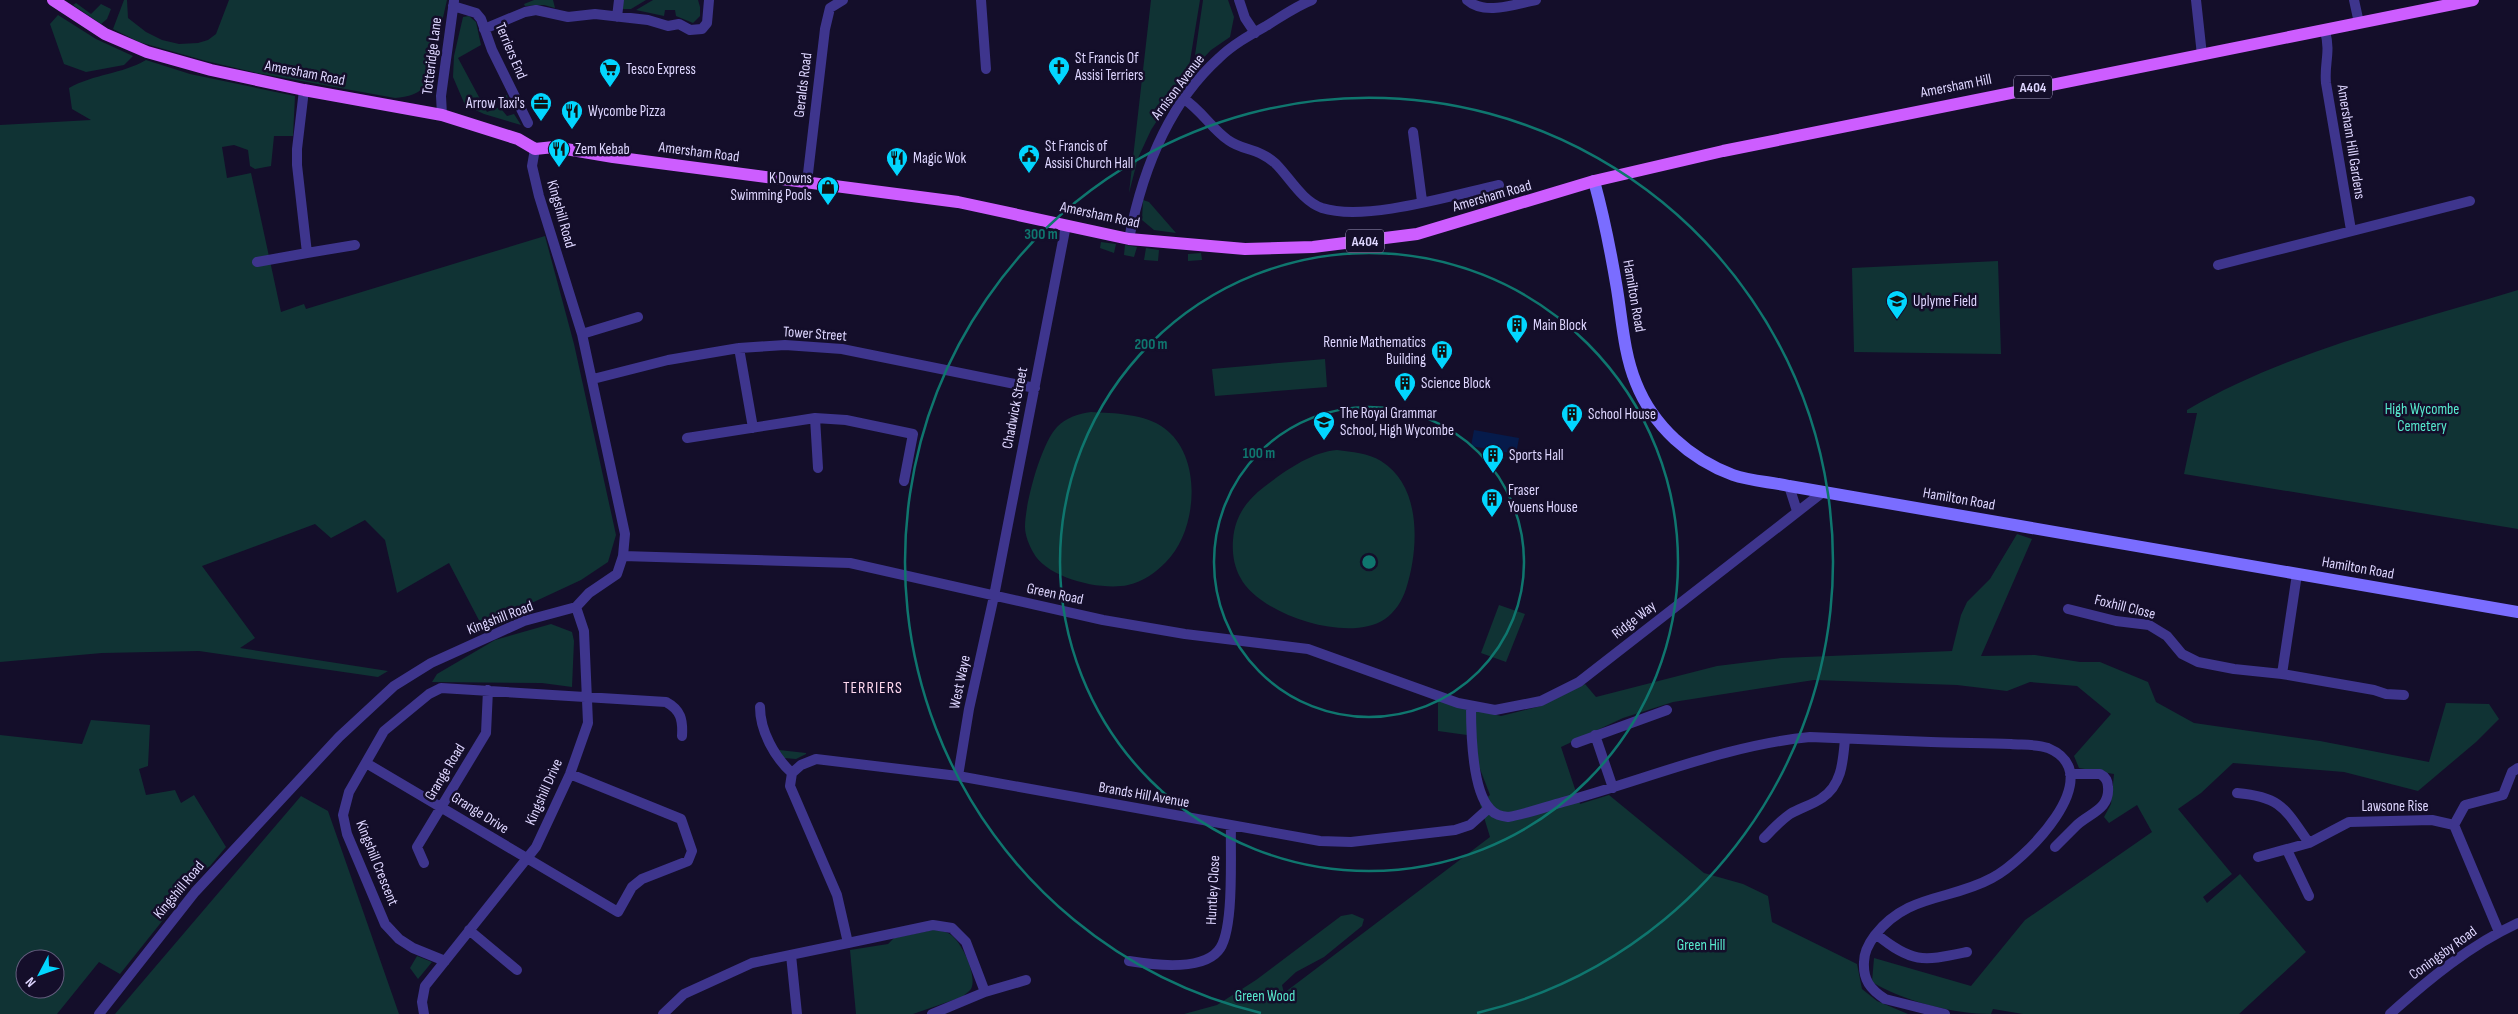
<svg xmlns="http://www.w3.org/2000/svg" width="2518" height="1014" viewBox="0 0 2518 1014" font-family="'Sofia Sans Condensed',sans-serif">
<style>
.green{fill:#103334;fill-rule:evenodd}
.water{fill:#061b4b}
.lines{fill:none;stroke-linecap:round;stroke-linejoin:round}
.street{stroke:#3e358d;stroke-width:10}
.secondary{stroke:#7a6dff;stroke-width:12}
.primary{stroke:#cd5dff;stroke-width:12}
.ring{fill:none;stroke:#0f766e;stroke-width:2.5}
.labels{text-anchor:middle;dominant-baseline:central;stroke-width:5;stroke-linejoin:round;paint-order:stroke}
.shield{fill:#140e2a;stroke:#a19abf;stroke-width:1}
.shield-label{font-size:14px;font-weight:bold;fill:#ded6ff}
.street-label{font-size:15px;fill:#ded6ff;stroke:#140e2a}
.poi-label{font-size:15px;fill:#ded6ff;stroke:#140e2a;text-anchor:start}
.park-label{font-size:15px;fill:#57eace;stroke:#140e2a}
.neighbourhood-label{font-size:16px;letter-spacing:1px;fill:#ffd8ef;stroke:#140e2a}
.centre{fill:#0f766e;stroke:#140e2a;stroke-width:2.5}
.ring-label{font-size:15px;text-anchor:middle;font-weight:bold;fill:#0f766e;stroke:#140e2a;stroke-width:5;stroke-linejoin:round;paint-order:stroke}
</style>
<rect width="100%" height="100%" fill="#140e2a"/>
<path class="green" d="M124,0H127L128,18L146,32L162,40L179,44L198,43L208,40L216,34L229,0H447L428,83C420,94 408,97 395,98L257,73L206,61L139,42L113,29Z
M534,0H553L555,8L544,5L525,6L524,4Z
M621,0H646L631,9H622Z
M653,0H698L700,7V16L693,23L676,16L675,10H665L664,16L636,10Z
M1151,0H1200L1188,73L1151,130L1138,158L1129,193Z
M1203,0H1228L1234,17L1230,37L1211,50L1193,69Z
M76,3L91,14L101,4L111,9L107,19L101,24L73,5Z
M58,15L96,39L133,56L124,65L86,72L64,64L50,24Z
M469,16L476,22L481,45L458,58L487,112L507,104L503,96L507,95L510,105L502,110L507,116L514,114L521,125L484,114L465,105L453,77L454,56L463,17Z
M146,60L190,74L295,96L293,136H274L271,166L255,169L250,166L248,150L234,145L222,147L227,178L251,173L281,312L304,304L306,309L545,236L574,344L616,535L608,562L581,580L482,626L449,563L397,593L385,540L365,520L331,538L315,524L202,566L255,638L240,648L388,671L378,677L199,651L102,653L0,662V125L91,120L72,109L69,88C94,74 122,74 146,60Z
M1143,200L1149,202L1176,233L1154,230L1142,220Z
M1101,242L1116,244L1114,253L1100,248Z
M1125,245L1137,247L1134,257L1124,255Z
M1146,248L1159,250L1158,261L1144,260Z
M1201,253L1202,260L1188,261V254Z
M1998,261L2001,354L1854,352L1852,268Z
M2518,290V529L2184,474L2197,413H2187V410C2288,351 2406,324 2518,290Z
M1325,359L1327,387L1215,396L1212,369Z
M1091,412C1114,413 1146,414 1164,428C1203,456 1198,530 1166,562C1156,572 1143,582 1128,585C1101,591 1046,578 1033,552C1029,545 1025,535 1025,527C1025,503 1041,444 1057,427C1067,417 1078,414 1091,412Z
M1337,450C1352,452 1368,453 1381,461C1422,486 1419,549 1406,589C1402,601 1395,612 1385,619C1349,644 1259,615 1240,577C1234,566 1232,553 1233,540C1235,516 1246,501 1264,487C1285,471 1311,452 1337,450Z
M2017,534L2032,539L1981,656L2035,655L2080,662H2100L2148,682L2156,702L2194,723L2320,741L2429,762L2446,703L2489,704L2499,719L2476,742L2418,791L2344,772L2233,763L2201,793L2178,809L2232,874L2203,897L2207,903L2240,874L2306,952L2239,1014H2023L1993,1009L1991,1014C1954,1014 1903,1001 1872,982L1874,958L1971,986L2025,920L2152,832L2137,805L2109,823L2104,817L2111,804L2114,774L2079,768L2074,756L2111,714L2077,686L2030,682L2007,691L1957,685L1814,680L1673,702L1623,718L1561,747L1580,804L1609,795L1704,873L1743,884L1768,896L1772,922L1857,964L1862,989L1877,1001L1908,1014H1184L1217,1005L1256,980L1341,916L1352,914L1364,919L1362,926L1324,957L1296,972L1282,985L1284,993L1490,837L1480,804L1490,795L1467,735L1438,731V701L1501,716L1541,706L1585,684L1596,697L1717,666L1781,658L1952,651L1961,615L1967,602L1990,579Z
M1499,605L1525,614L1506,662L1481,653Z
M551,624L572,632L574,641L572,687L542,683L432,682L437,674L495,640Z
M91,720L150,725L148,766L139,769L146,795L175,790L181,803L194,795L226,847L210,866L202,871L120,974L99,962L57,1014H0V735L82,744ZM25,959H55V989H25Z
M779,750L806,753V754L796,759L784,758Z
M301,796L328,811L399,1014H115Z
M933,930C938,930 944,931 948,933C961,939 978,976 971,989C969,992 965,994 962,997L913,1014H856L850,950L888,944L894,938Z
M417,956L432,962L418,979L410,968Z"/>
<path class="water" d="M1474,430L1519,438L1516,454L1471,446Z"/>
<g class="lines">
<path class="street" d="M981,0L986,69
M1239,0L1245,18L1255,33
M1467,0C1485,16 1515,4 1536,0
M2196,0L2202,55
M2354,0L2359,23
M453,6L476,13L481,19L492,50L528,123
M617,17L619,0
M484,29L525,12L536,10L568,17L595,14L648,20L668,26L679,24L690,30L702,29L707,23L709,0
M2325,31C2331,53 2324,63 2326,83L2351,230
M1184,99C1201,110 1212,129 1228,140C1243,151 1259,148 1276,164C1290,178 1302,201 1322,208C1366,222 1453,195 1499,185
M442,115L441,96L454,1
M1413,132L1422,201
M807,182L825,29L830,8L843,0
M1129,239C1142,172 1167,105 1219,58C1232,45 1250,35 1266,26C1281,17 1296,6 1312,0
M307,253L355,245
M257,262L307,253L297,165V149L304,90
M2218,265L2470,201
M582,334L638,317
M739,348L753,428
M593,379L668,360L739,348L785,345L842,349L1035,388
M815,418L818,468
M687,438L815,418L846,420L913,434L904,481
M1789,486L1797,511
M623,556L850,563L1103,620L1185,634L1308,649L1458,703L1495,710L1541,701L1579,682L1823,492
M2068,609L2116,621L2149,625L2167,636L2182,654L2198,662L2234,669L2282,674L2297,574
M2282,674L2374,690L2386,694L2404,695
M1471,706C1471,732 1472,790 1490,809C1495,815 1501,816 1508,817C1526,814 1545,807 1563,802C1645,780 1726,745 1810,737C1850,739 1891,740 1931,742C1958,743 1984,743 2011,744C2022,745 2037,744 2048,748C2112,775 2023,862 1992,878C1950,901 1908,893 1875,935C1869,943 1864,952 1864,962C1863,980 1870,989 1885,999L1945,1014
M1595,735L1613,788
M1576,743L1667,710
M366,763L618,912L632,887L642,879L688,861L692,851L681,819L570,774
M792,773L801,765L816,759L958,776L1320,841L1351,842L1455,830L1470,825L1489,808
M958,776L969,709L994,596L1066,225
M2237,793C2282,797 2285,809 2309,843
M2454,825L2465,805L2503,795L2512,772L2518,768
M1764,838C1772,830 1780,821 1790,814C1800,808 1812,805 1822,798C1842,785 1843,761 1845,739
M2055,847C2062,840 2070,832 2077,825C2090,813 2110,809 2108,787C2108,781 2106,777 2100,774H2070
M2287,850L2309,896
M2258,857L2309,843L2349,822L2432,820L2454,825L2499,932
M424,863L417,847L486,733L488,690
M469,930L517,970
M1876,934C1913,964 1923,961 1967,952
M848,943L933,925L952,928L966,942L985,992L932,1014
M791,955L797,1014
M445,961L413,948L399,939L385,924L347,834L343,815L349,792L384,731L429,694L441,688L666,702C681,710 683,720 682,736
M1129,961C1153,965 1201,971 1218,951C1235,933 1230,852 1231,826
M985,992L1026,980
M99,1014L195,892L339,737L394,686L431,663L524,621L576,607L589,593L617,574L623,556L625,534L582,334L539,196L532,166L535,149
M424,1014L422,1002L425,986L536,847L570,774L588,723L584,631L576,607
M663,1014L684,994L752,963L848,943L837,895L790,786L792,773C775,758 760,731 760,707
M2390,1014C2429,979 2470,945 2518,923"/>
<path class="secondary" d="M1594,181C1604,217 1611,253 1617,289C1622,320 1624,354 1636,383C1653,426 1690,459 1733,475C1750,481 1771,482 1789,486L2518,612"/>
<path class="primary" d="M53,0L105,34L147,52L211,70L304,90L442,115L518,139L535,149L554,147L613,157L958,202L1129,239L1245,249L1313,247L1417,234L1594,181L1723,151L2473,0"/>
</g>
<g class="ring">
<circle cx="1369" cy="562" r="155"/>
<circle cx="1369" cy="562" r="309"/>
<path d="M1261 1013A464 464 0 1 1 1477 1013"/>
</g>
<defs>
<g id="church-pin" transform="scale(1.125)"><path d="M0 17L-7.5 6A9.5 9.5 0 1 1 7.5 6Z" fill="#02d6ff" stroke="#140e2a"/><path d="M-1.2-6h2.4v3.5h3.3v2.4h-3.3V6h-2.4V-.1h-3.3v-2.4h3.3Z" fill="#111"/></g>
<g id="supermarket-pin" transform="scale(1.125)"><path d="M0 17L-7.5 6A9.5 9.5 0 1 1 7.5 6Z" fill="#02d6ff" stroke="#140e2a"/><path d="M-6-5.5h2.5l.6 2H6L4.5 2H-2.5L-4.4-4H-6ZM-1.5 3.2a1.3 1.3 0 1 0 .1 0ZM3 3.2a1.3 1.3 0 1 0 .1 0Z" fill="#111"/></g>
<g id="office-pin" transform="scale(1.125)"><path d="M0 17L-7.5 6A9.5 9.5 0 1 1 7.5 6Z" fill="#02d6ff" stroke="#140e2a"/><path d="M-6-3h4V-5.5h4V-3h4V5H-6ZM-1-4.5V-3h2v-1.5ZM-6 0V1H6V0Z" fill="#111"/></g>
<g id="restaurant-pin" transform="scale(1.125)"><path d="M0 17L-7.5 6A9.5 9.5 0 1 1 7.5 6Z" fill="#02d6ff" stroke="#140e2a"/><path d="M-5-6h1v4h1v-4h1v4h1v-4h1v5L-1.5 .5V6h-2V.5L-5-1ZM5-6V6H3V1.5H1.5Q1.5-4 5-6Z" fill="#111"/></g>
<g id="civic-pin" transform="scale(1.125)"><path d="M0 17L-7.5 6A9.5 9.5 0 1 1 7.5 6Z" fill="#02d6ff" stroke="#140e2a"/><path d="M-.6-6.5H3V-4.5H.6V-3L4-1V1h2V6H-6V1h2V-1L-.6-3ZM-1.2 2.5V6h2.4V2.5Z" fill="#111"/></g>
<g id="shop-pin" transform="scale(1.125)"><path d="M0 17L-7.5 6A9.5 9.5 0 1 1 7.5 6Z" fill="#02d6ff" stroke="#140e2a"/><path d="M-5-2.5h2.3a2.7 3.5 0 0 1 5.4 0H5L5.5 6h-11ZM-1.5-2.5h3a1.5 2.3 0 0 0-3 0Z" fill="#111"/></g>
<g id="school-pin" transform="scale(1.125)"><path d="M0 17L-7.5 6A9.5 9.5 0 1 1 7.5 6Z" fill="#02d6ff" stroke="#140e2a"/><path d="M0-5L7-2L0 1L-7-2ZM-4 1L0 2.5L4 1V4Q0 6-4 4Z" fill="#111"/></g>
<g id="building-pin" transform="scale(1.125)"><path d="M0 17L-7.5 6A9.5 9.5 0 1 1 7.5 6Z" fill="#02d6ff" stroke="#140e2a"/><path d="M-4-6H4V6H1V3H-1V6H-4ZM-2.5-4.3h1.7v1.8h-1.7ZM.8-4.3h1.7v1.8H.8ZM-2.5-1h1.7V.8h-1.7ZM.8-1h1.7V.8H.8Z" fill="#111"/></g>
</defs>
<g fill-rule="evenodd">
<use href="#church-pin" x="1059" y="67"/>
<use href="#supermarket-pin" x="610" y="69"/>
<use href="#office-pin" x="541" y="103"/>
<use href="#restaurant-pin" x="572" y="111"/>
<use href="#restaurant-pin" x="559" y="149"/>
<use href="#civic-pin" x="1029" y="155"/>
<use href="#restaurant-pin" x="897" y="158"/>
<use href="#shop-pin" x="828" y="187"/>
<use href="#school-pin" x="1897" y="301"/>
<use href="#building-pin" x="1517" y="325"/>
<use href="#building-pin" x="1442" y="351"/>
<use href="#building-pin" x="1405" y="383"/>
<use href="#building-pin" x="1572" y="414"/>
<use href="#school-pin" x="1324" y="422"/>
<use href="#building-pin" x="1493" y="455"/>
<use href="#building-pin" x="1492" y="499"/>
</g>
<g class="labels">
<g class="shield">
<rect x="2014" y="75.5" width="38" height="23" rx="4"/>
<rect x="1346" y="229.5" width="38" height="23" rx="4"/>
</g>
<g class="shield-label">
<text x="2033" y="87">A404</text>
<text x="1365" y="241">A404</text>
</g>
<g class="street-label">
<text transform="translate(511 51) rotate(67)">Terriers End</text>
<text transform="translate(432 56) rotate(-83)">Totteridge Lane</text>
<text transform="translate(305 73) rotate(11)">Amersham Road</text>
<text transform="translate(803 85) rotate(-83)">Geralds Road</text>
<text transform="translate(1956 86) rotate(-11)">Amersham Hill</text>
<text transform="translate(1178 87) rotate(-53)">Arnison Avenue</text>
<text transform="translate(2351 142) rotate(81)">Amersham Hill Gardens</text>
<text transform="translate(699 152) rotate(7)">Amersham Road</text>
<text transform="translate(1492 196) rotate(-16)">Amersham Road</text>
<text transform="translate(561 214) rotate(74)">Kingshill Road</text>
<text transform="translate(1100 215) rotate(12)">Amersham Road</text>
<text transform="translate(1634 296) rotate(80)">Hamilton Road</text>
<text transform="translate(815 334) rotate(4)">Tower Street</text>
<text transform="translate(1015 408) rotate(-79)">Chadwick Street</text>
<text transform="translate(1959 499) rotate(10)">Hamilton Road</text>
<text transform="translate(2358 568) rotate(10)">Hamilton Road</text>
<text transform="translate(1055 594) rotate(12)">Green Road</text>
<text transform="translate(2125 607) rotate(14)">Foxhill Close</text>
<text transform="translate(500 618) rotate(-21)">Kingshill Road</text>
<text transform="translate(1634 620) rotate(-38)">Ridge Way</text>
<text transform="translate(960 682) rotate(-78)">West Waye</text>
<text transform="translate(445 772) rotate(-59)">Grange Road</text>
<text transform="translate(544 792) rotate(-66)">Kingshill Drive</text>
<text transform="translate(1144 795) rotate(10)">Brands Hill Avenue</text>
<text x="2395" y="806">Lawsone Rise</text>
<text transform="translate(480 813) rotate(32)">Grange Drive</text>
<text transform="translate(377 863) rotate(68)">Kingshill Crescent</text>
<text transform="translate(179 890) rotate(-50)">Kingshill Road</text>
<text transform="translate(1213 890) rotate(-87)">Huntley Close</text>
<text transform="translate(2443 953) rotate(-36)">Coningsby Road</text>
</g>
<g class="poi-label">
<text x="1075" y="58">St Francis Of<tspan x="1075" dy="17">Assisi Terriers</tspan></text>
<text x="626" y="69">Tesco Express</text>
<text x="525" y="103" text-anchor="end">Arrow Taxi's</text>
<text x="588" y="111">Wycombe Pizza</text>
<text x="1045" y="146">St Francis of<tspan x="1045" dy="17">Assisi Church Hall</tspan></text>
<text x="575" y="149">Zem Kebab</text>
<text x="913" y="158">Magic Wok</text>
<text x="812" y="178" text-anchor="end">K Downs<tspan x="812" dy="17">Swimming Pools</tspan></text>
<text x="1913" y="301">Uplyme Field</text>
<text x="1533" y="325">Main Block</text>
<text x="1426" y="342" text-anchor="end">Rennie Mathematics<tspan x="1426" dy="17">Building</tspan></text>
<text x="1421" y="383">Science Block</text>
<text x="1340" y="413">The Royal Grammar<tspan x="1340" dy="17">School, High Wycombe</tspan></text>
<text x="1588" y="414">School House</text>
<text x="1509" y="455">Sports Hall</text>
<text x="1508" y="490">Fraser<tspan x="1508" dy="17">Youens House</tspan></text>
</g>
<g class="park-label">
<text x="2422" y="409">High Wycombe<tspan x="2422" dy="17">Cemetery</tspan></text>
<text x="1701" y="945">Green Hill</text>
<text x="1265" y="996">Green Wood</text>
</g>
<g class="neighbourhood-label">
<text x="873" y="688">TERRIERS</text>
</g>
</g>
<circle cx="1369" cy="562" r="8" class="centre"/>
<g class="ring-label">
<text x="1041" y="239">300 m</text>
<text x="1151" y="349">200 m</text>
<text x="1259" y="458">100 m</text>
</g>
<g transform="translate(40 974) rotate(229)"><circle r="24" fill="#140e2a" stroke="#655e7f"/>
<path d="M0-4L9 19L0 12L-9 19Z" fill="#02d6ff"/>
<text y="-8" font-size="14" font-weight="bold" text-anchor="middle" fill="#ded6ff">N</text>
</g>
</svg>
